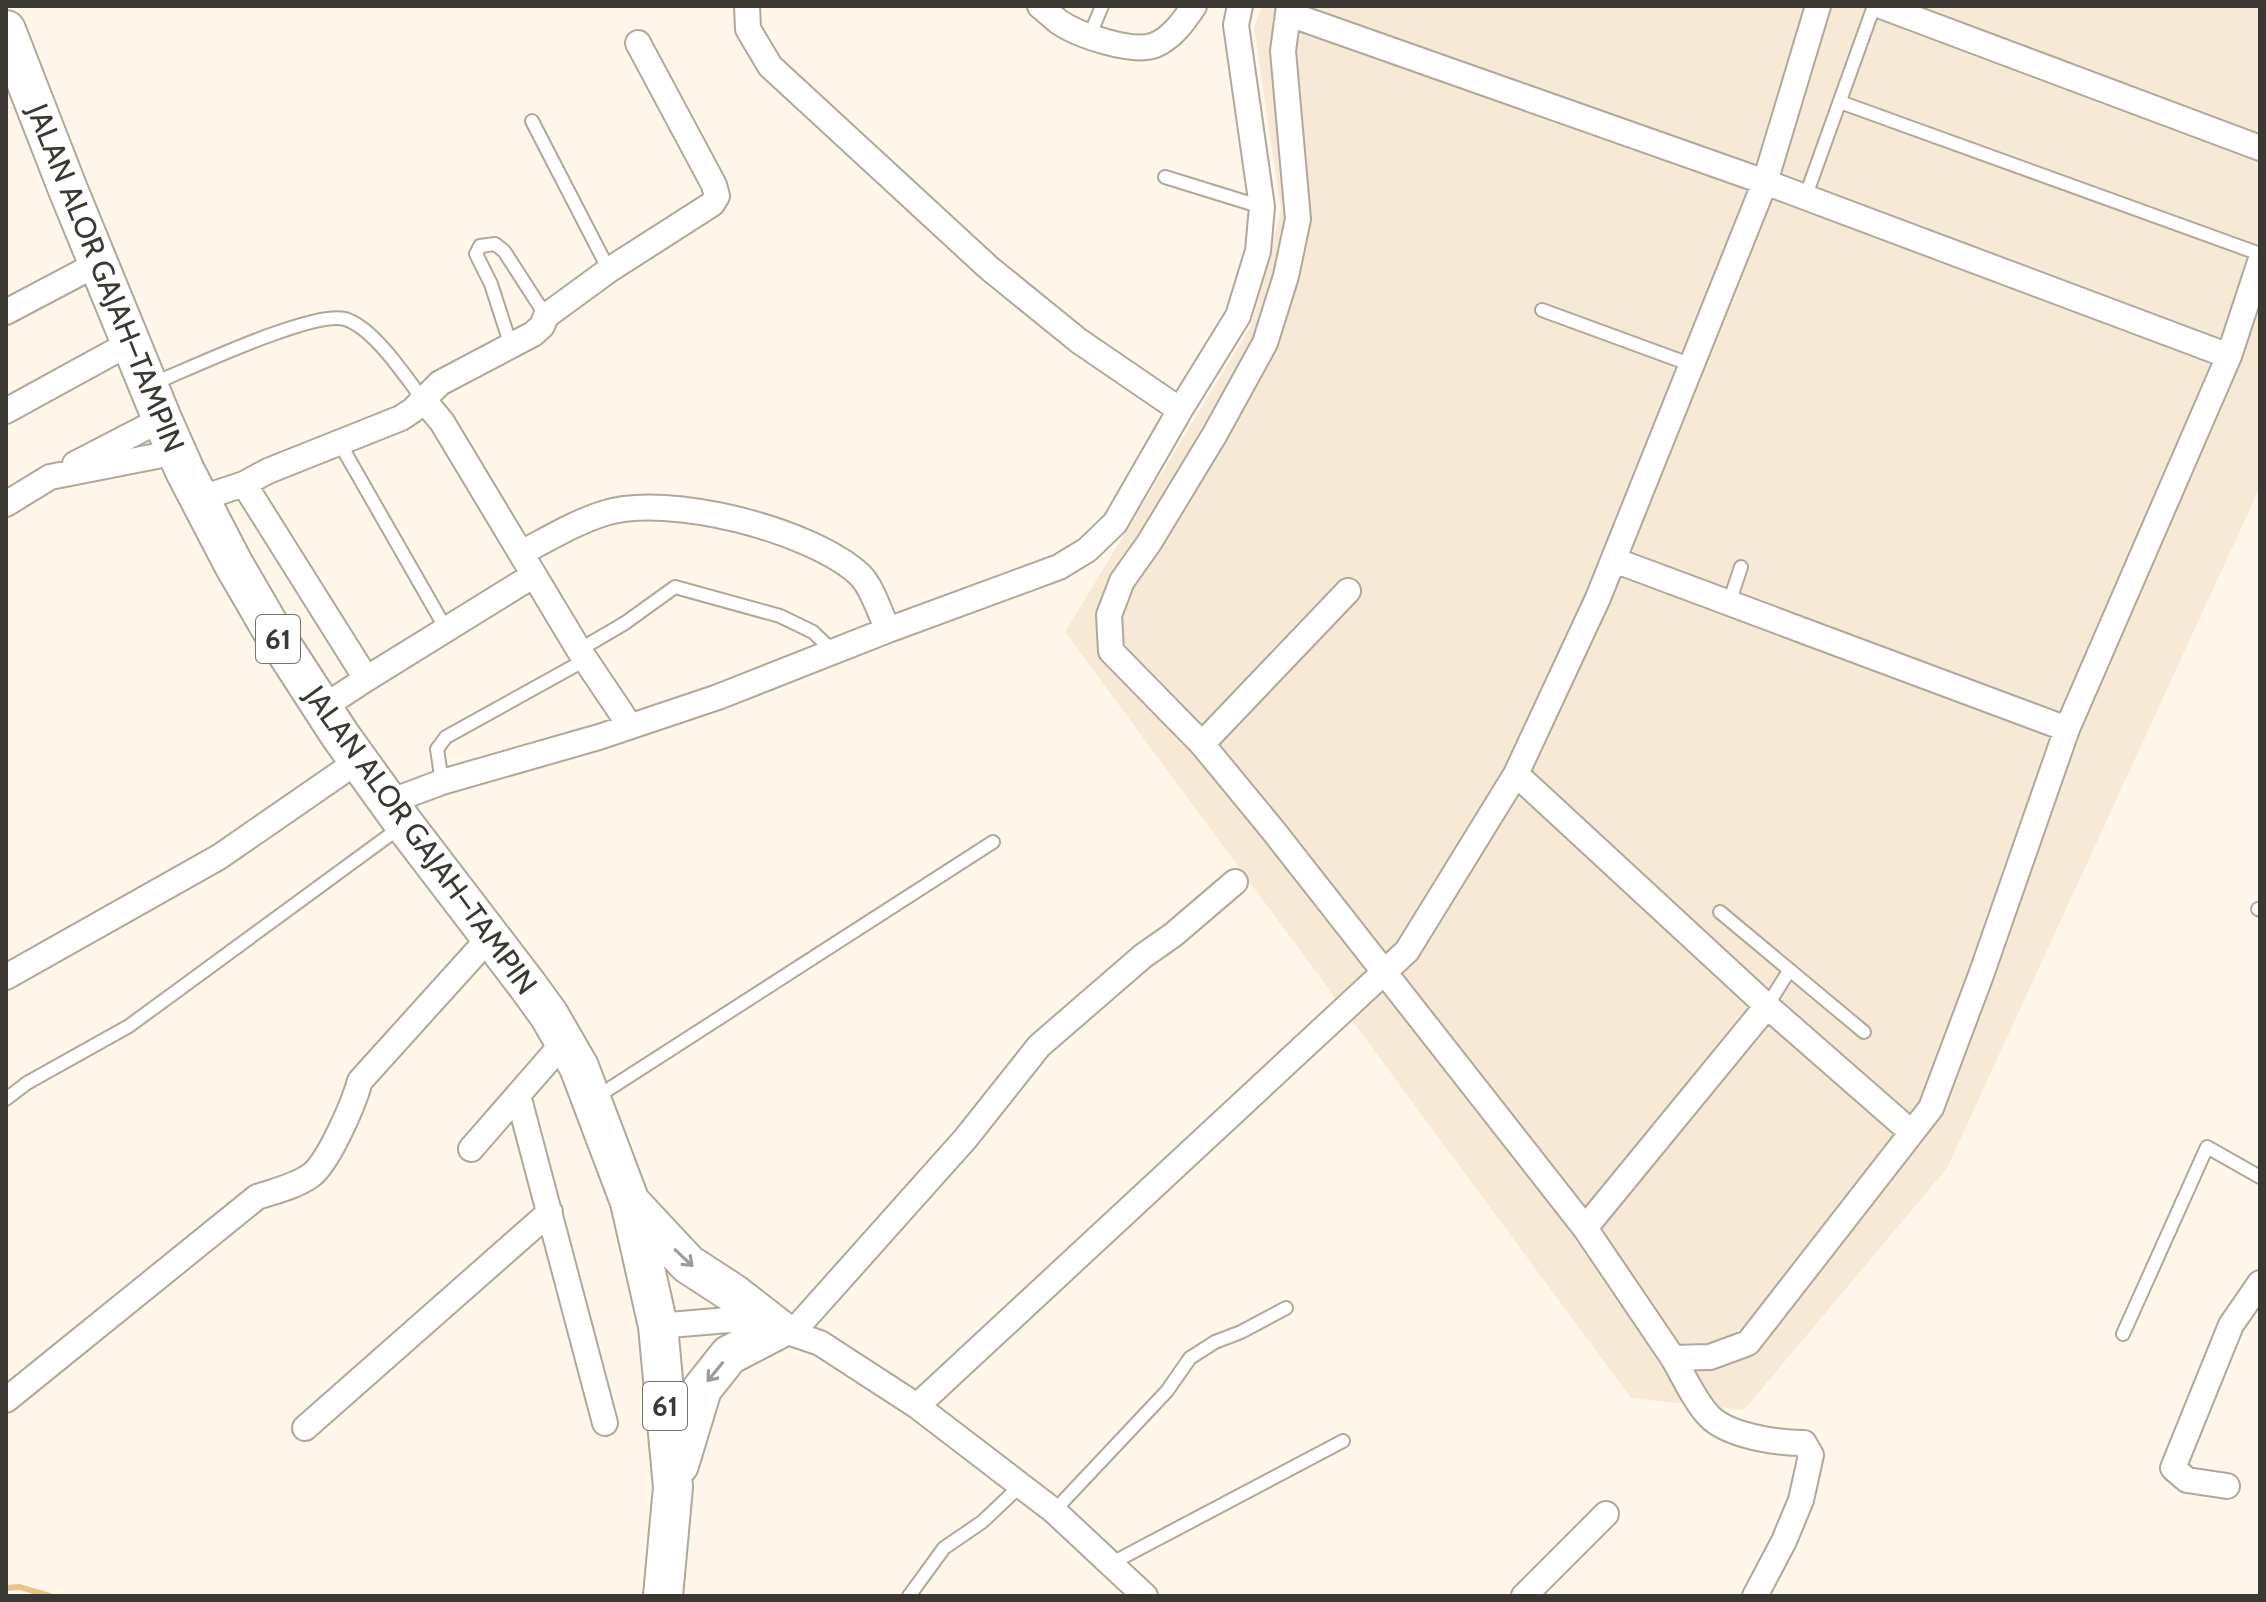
<svg xmlns="http://www.w3.org/2000/svg" width="2266" height="1602" viewBox="0 0 2266 1602" font-family="Cabin,sans-serif">
<style>
.built{fill:#f6ead6}
.lines{fill:none;stroke-linecap:round;stroke-linejoin:round}
.stream{stroke:#e7c587;stroke-width:6}
.service-casing{stroke:#afa89b;stroke-width:16}
.minor-casing{stroke:#afa89b;stroke-width:28}
.primary-casing{stroke:#afa89b;stroke-width:42}
.service{stroke:#fff;stroke-width:12}
.minor{stroke:#fff;stroke-width:24}
.primary{stroke:#fff;stroke-width:38}
.oneway{stroke:#9d9c99}
.labels{text-anchor:middle;dominant-baseline:central;stroke-width:6;stroke-linejoin:round;paint-order:stroke}
.shield{fill:#fff;stroke:#767470;stroke-width:2}
.shield-label{font-size:28px;font-weight:bold;fill:#3b3833}
.street-label{font-size:30px;fill:#3b3833;stroke:#fff}
</style>
<rect width="100%" height="100%" fill="#fef6e8"/>
<path class="built" d="M1262,6H2260V487L1947,1168L1744,1410L1631,1398L1065,632L1251,326L1281,210L1254,27Z"/>
<g class="lines">
<path class="stream" d="M6,1588L20,1587L50,1596"/>
<g class="service-casing">
<path id="service" d="M1089,37L1102,6
M1840,102L2260,254
M532,121L609,270
M1165,177L1262,207
M1805,198L1874,6
M1542,310L1692,365
M511,346L491,284L476,254L480,246L495,244L504,251L546,316
M152,384C189,369 313,310 345,319C374,328 404,375 422,398
M339,442L446,629
M1729,603L1741,567
M579,650L625,623L675,587L780,616L813,632L834,652
M442,782L437,749L446,737L585,660
M2258,909L2260,910
M1720,912L1864,1032
M1767,1006L1789,971
M595,1098L993,842
M6,1099L27,1083L129,1026L402,826
M2123,1334L2207,1147L2260,1177
M1054,1511L1167,1391L1190,1358L1215,1342L1241,1332L1286,1308
M1112,1563L1343,1441
M909,1596L944,1548L982,1522L1020,1486"/>
</g>
<g class="minor-casing">
<path id="minor" d="M747,6L748,29L770,66L989,268L1079,341L1180,410
M1040,6C1046,11 1053,17 1059,22C1078,35 1133,54 1155,45C1172,38 1184,21 1194,6
M1289,6L1283,51L1298,219L1286,276L1265,343L1215,434L1149,543L1122,581L1109,615L1111,651L1202,744L1272,829L1585,1228L1673,1358L1710,1357L1748,1343L1931,1108L1981,975L2067,729L2229,356L2260,262
M1881,6L2260,148
M1289,14L1765,182L2229,356
M6,312L97,264
M422,398L442,422L579,650L630,726
M6,411L130,343
M75,464L162,419
M244,484L268,471L401,418L413,410L440,383L533,334L542,326L546,316L609,270L712,204L717,196L714,185L638,43
M199,499L244,484L362,672L366,679L322,708
M6,504L50,477L177,452
M521,553C548,539 576,522 605,513C668,493 812,530 860,575C873,588 880,614 888,630
M1614,560L2067,729
M366,679L534,575
M1202,744L1348,591
M1516,774L1767,1006L1911,1132
M389,802L442,782L599,737L718,697L888,630L1059,567L1087,550L1115,523L1180,410L1238,316L1258,251L1262,207L1236,25L1240,6
M6,977L219,857L358,761
M518,1095L605,1423
M471,1149L565,1041
M1585,1228L1767,1006
M658,1326L728,1320L750,1322L779,1329L820,1343L917,1406L1054,1511L1145,1596
M792,1333L966,1138L1039,1046L1143,956L1173,935L1235,882
M1673,1358C1683,1375 1696,1403 1709,1416C1728,1436 1777,1443 1804,1443L1811,1455L1801,1500L1784,1541L1755,1596
M6,1400L257,1197C275,1191 294,1187 310,1176C328,1164 354,1103 360,1081L490,937
M917,1406L1407,951L1516,774L1598,598L1765,182L1818,6
M305,1428L550,1212
M2227,1486L2187,1480L2173,1468L2231,1325L2260,1283
M1524,1596L1606,1514"/>
</g>
<g class="primary-casing">
<path id="primary" d="M6,30L67,187L162,419L185,471L234,565L270,627L340,735L404,824L528,986L549,1015L579,1067L630,1202L658,1326L673,1487L663,1596
M631,1203L688,1264L734,1294L779,1329L729,1355L702,1389L679,1465"/>
</g>
<use href="#service" class="service"/>
<use href="#minor" class="minor"/>
<use href="#primary" class="primary"/>
</g>
<defs><path id="oneway-shaft" d="M-6 0H5M1.5-3L5.5 0L1.5 3" fill="none" stroke-width="1.6" stroke-linecap="round" stroke-linejoin="round" transform="scale(2)"/></defs>
<g class="oneway">
<use href="#oneway-shaft" transform="translate(684 1258) rotate(43)"/>
<use href="#oneway-shaft" transform="translate(715 1372) rotate(129)"/>
</g>
<g class="labels">
<g class="shield">
<rect x="256" y="615" width="44" height="48" rx="6"/>
<rect x="643" y="1382" width="44" height="48" rx="6"/>
</g>
<g class="shield-label">
<text x="278" y="639">61</text>
<text x="665" y="1406">61</text>
</g>
<g class="street-label">
<text transform="translate(106 278) rotate(68)">JALAN ALOR GAJAH–TAMPIN</text>
<text transform="translate(421 840) rotate(54)">JALAN ALOR GAJAH–TAMPIN</text>
</g>
</g>
<rect width="2266" height="1602" fill="none" stroke="#3b3833" stroke-width="16"/>
</svg>
